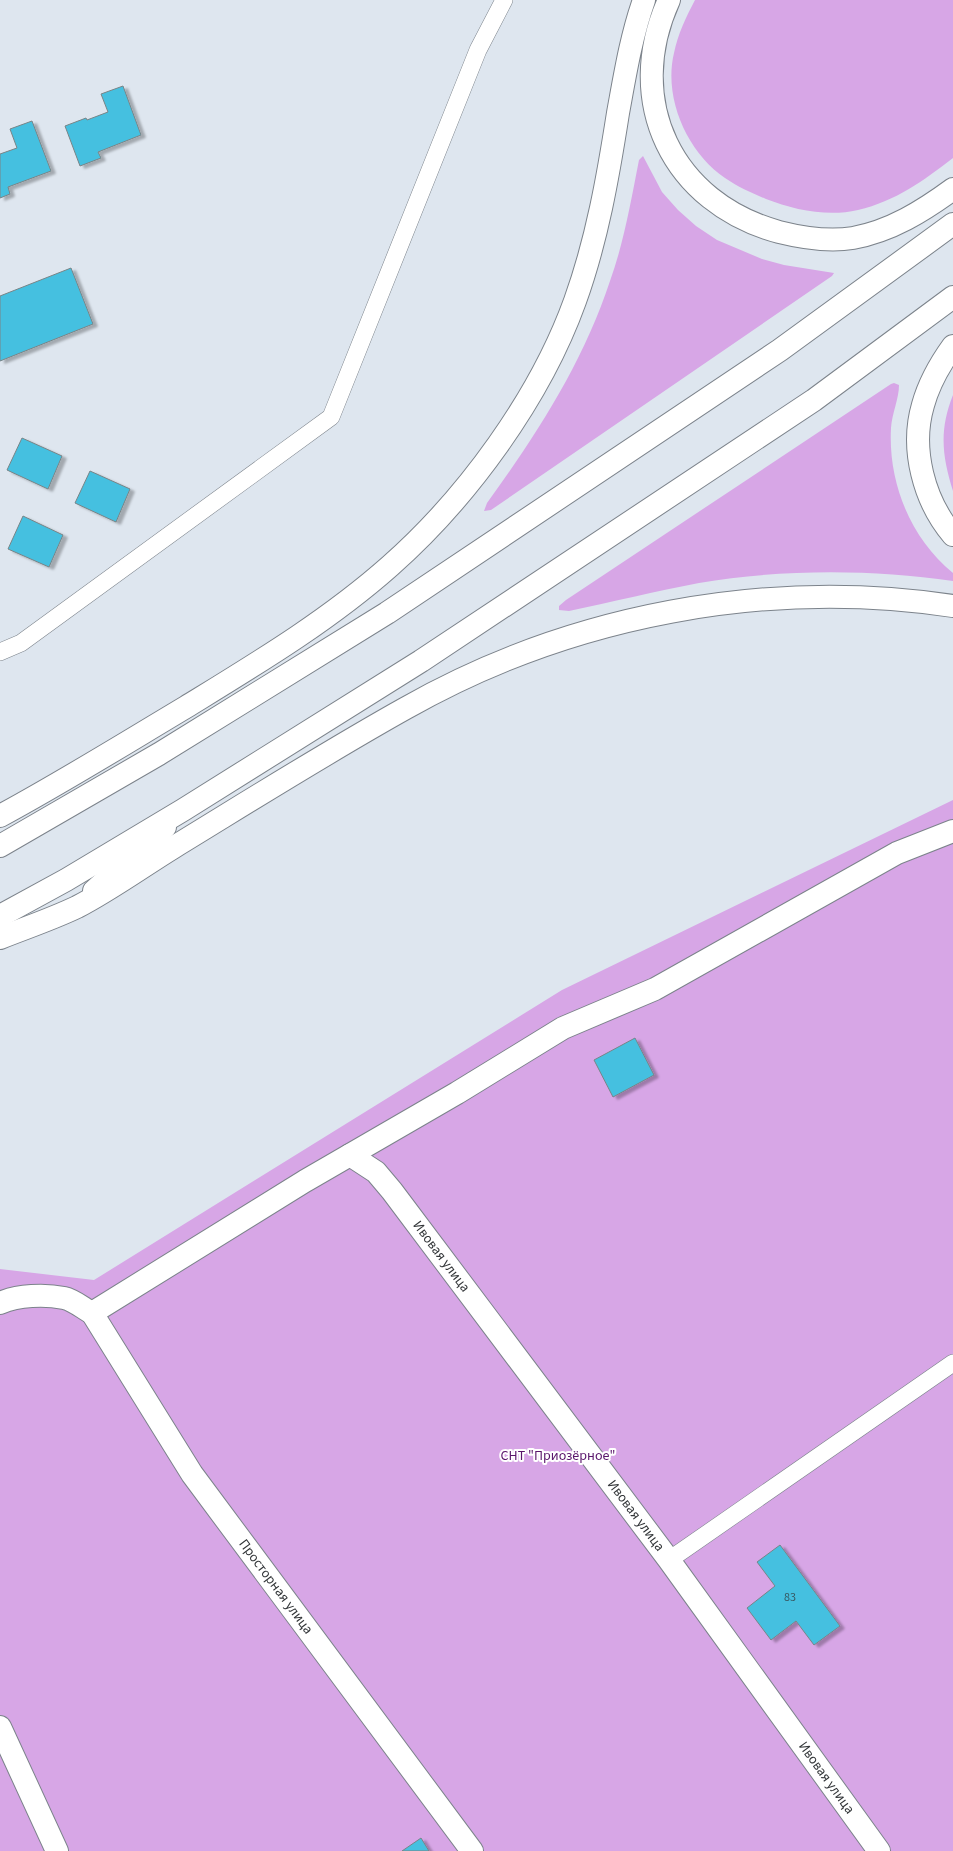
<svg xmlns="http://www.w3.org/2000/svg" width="953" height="1851" viewBox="0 0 953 1851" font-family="'Source Sans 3',sans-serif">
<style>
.green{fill:#d7a6e6}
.building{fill:#45c0e0;stroke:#788487;filter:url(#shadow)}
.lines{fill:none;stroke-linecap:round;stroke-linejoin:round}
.service-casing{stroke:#7c838b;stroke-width:18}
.minor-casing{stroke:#7c838b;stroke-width:24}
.primary-casing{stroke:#7c838b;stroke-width:24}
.trunk-casing{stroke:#7c838b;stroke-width:24}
.service{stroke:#fff;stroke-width:17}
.minor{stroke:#fff;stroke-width:22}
.primary{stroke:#fff;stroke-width:22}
.trunk{stroke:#fff;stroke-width:22}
.labels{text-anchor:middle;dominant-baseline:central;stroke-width:4;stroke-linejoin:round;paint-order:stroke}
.number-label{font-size:12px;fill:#375862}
.street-label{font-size:14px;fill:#323538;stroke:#fff}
.park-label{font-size:14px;fill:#59156b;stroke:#fff}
</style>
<defs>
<filter id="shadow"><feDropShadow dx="4.5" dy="2.5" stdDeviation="1" flood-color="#0004"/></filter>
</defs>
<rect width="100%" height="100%" fill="#dee6ef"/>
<path class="green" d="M695,0H953V158C923,181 896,201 858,210C828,217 794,210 766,199C752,193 738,187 725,178C688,153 663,99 674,53C678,34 686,17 695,0Z
M643,156L662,192L678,210L696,226L717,240L762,259L784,265L834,273L832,276L491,510L484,511L487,503C537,434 583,363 610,281C624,242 631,201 639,160Z
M894,383L899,385C899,399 892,413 891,428C888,482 910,538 953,573V581C870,569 782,569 699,583C656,591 612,602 569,611L559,610V606L566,600L891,384Z
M953,395V491C942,456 939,430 953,395Z
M953,800V1851H0V1269L94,1280L562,990Z"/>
<path class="building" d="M123,86L141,135L98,152L101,158L80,166L65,126L86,118L87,120L108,112L101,94Z
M32,121L51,171L8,187L10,194L0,198V154L17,148L10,129Z
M71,268L93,324L0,361V296Z
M22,438L62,456L48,489L7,470Z
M90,471L130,489L116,522L75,503Z
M23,516L63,535L49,567L8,549Z
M635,1038L654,1075L613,1097L594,1060Z
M780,1545L840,1626L814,1645L796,1621L771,1640L747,1608L775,1586L757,1562Z
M421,1838L429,1851H402Z"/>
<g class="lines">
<g class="service-casing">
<path id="service" d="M0,652L21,643L331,417L478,50L504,0
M669,1560L953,1363"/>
</g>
<g class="minor-casing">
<g id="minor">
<path d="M94,891L165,827"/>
<path id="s1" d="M350,1155L376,1172L392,1191L669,1560L879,1851"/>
<path d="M0,1303C18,1295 45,1294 64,1298C74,1300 84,1309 92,1313L305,1181L457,1093L563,1028L655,989L897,853L953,831"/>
<path id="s2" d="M92,1313L192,1474L472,1851"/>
<path d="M0,1727L57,1851"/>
</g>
</g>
<g class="primary-casing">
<path id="primary" d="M669,0C623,101 672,203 779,232C803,238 829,242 853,238C891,231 923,211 953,189
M953,346C940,364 929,383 923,405C910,449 924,501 953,535
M0,816C63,782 124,744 186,707C256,664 328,621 390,566C467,498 540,398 575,301C597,240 608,177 618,113C625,75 631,37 644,0
M0,938C25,928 52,919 77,907C110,890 143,866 174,847C251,800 327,752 406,708C570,615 767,578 953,606"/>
</g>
<g class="trunk-casing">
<path id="trunk" d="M0,846L159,754L387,613L780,350L953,224
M0,916L66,880L183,810L421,661L814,400L953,297"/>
</g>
<use href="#service" class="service"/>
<use href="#minor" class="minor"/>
<use href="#primary" class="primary"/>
<use href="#trunk" class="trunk"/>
</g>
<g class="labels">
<g class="number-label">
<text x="790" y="1597">83</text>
</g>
<g class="street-label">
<text stroke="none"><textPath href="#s1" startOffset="138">Ивовая улица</textPath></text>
<text stroke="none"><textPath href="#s1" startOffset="462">Ивовая улица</textPath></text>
<text stroke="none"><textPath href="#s2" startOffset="330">Просторная улица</textPath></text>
<text stroke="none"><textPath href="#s1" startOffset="786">Ивовая улица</textPath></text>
</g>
<g class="park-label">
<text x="558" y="1456">СНТ "Приозёрное"</text>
</g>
</g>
</svg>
